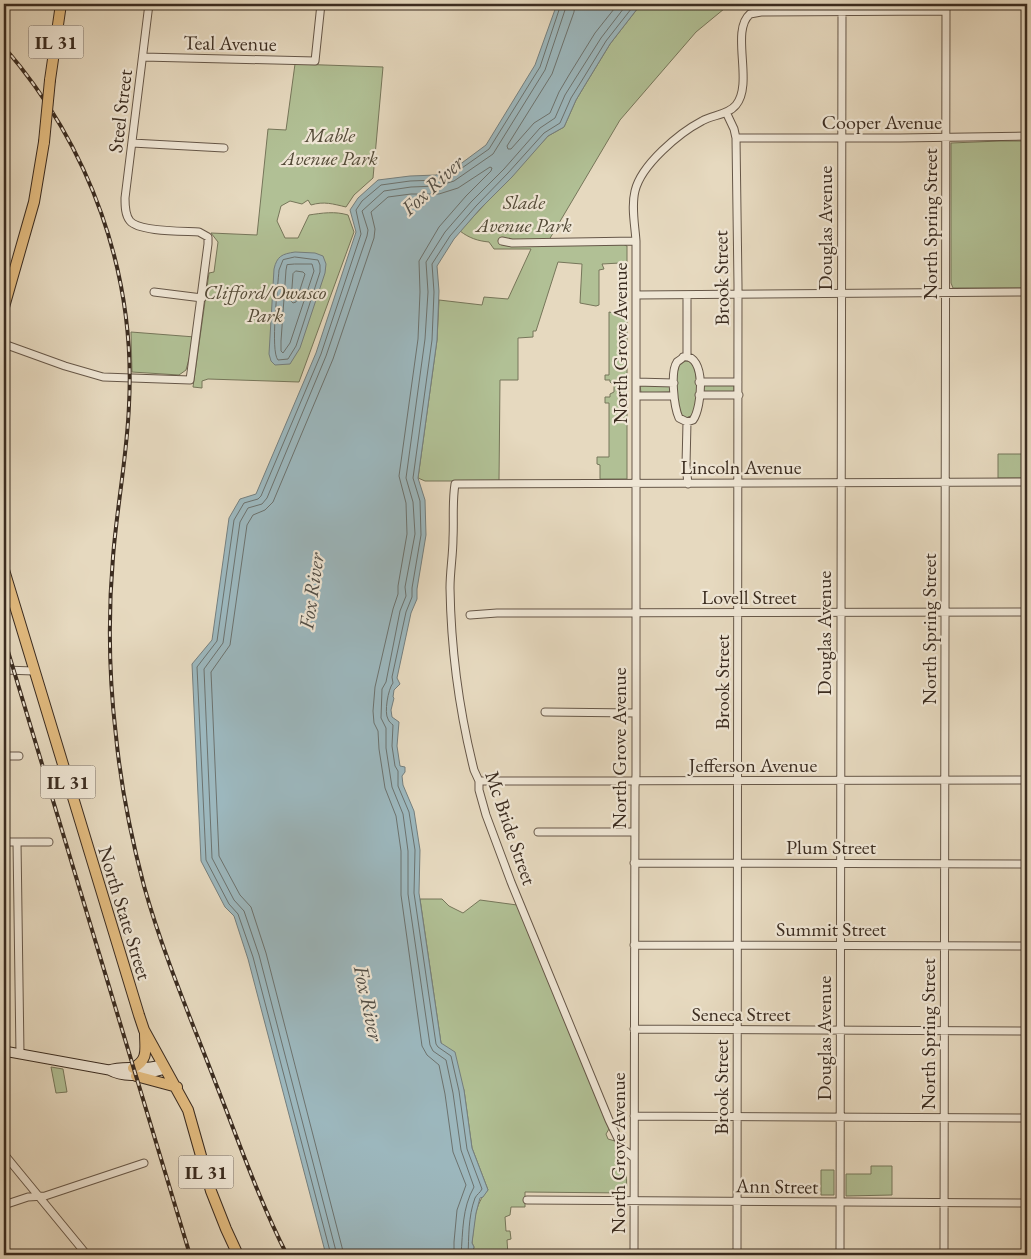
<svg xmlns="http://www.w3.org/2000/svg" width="1031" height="1259" viewBox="0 0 1031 1259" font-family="'EB Garamond',serif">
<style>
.green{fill:#b1c095;stroke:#76765a}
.water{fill:#9cb7bd;stroke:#757f7e}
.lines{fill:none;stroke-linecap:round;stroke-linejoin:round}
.shore{stroke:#6c726e;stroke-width:1}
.street-casing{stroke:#665748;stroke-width:9}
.secondary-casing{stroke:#3b2c20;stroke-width:11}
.primary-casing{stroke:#3b2c20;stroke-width:12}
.street{stroke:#efe6d5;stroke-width:7}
.secondary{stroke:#efe6d5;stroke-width:9}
.primary{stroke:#e3bc80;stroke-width:10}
.rail-casing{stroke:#3b2c20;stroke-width:4}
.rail{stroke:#efe6d5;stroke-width:2;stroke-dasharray:5.5;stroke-linecap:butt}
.primary-bridge-casing{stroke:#3b2c20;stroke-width:12;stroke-linecap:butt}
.primary-bridge{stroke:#e3bc80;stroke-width:10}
.labels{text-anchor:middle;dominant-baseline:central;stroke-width:4.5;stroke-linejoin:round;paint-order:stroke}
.shield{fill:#efe6d5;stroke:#716456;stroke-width:1}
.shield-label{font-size:19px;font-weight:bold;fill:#3b2c20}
.street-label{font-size:20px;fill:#3b2c20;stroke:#efe6d5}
.park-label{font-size:20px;font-style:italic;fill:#534a37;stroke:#efe6d5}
.water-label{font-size:21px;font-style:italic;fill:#534f47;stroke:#efe6d5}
</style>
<rect width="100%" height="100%" fill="#e6d9bf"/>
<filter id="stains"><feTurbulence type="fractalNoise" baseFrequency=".004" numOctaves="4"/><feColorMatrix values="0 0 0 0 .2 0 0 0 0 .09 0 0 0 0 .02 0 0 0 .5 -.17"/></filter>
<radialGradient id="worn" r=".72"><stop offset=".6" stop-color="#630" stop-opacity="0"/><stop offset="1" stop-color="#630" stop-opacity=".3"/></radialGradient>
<path class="green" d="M641,4H730L696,32L620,120L546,245L623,244L627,246V266L621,270L620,263L602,264L604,269L599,270V305L596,306L580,303L582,264L558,262L536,331H533V337L518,338V380H500L499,481H425L418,478L437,340L439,300L482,305L484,297L508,299L531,249H494L489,242C478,241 469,238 460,231L548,136L564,127L576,100L585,85L610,44Z
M295,64L383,67L373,178L354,195L346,207C333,204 324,201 311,205L308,200L302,204L290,201L281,206L277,221L285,238H298L309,215C322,213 335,211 348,215L354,232L299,382L208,379L202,381V388L193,387L209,273L214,272L218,242L211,233L257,235L268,129L286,130Z
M1000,141H1027V172L1024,173L1023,177H1027V288H953L951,283V143Z
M609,312L627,316V479H600V465L597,464V457H609V403H605V397H610V394L614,392V385L610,382V380H605V375H609Z
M131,332L195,337L186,370L179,375L132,372Z
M687,361L693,363C698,379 699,398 693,415L686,418L680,414C677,401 673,373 681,362Z
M640,385L671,386V392L641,393Z
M704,385H734V392L704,393L702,390Z
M998,454H1027V478H998Z
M420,899H442L449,906L463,913L480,900L517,905L609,1129L606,1134L608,1139L615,1141C622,1157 629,1174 626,1192L624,1193L525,1192V1207H511L510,1215L505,1217L506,1231H510L511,1239L507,1240L508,1255H472L474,1247L472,1243C474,1224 474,1204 488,1190L472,1148L464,1090L441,1043Z
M51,1067L63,1069L67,1092L56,1093Z
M871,1166H892V1195L846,1196V1174H871Z
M821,1170H834V1195H821Z"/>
<path class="water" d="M557,4H641L610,44L585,85L576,100L564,127L548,136L512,177L480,209L454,239L437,266L439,291L437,340L418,478L425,500L426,535L417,589V599L411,613L397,678L400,684L394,690L393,697L394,698L391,710L392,717L399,722L397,746L400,766L405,767V772L402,776L403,785L414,811L420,850L419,893L441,1043L455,1052L464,1090L472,1148L488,1190L483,1197L480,1198L476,1213L472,1243L474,1247L472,1255H326L248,959L234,916L225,907L201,861L192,664L212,640L229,518L240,499L256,494L316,353L356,232L350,210L358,198L378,180L410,176L436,175L451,171L486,145L535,65Z
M295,252L315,253L323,256L326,264L325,273L300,348L290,364L275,365L271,361L269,354L274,269C277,256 282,254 295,252Z"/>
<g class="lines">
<path class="shore" d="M575,4L574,12L552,74L507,146L508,149H511L534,123L550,113L559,92L569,75L595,33L618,4
M295,257L318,260L320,265V272L296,346L288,359L278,360C270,351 278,285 279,270L283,260Z
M295,264H312L314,271L290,343L283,353L281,351V341L286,270L287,265Z
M296,271L303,272L305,274L296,302L293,303L291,301L293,274Z
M331,1255L253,957L238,914L229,904L206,860L197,667L217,641L234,520L244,503L258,499L261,496L321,354L361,234L356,210L362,201L381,185L410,181L437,180L452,175L489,149L540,67L561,4
M337,1255L259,955L244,911L234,900L212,858L204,669L223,643L240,522L248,508L262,504L267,498L326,356L367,236L368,230L362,211L384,191L411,187L438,186L454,181L493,154L545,70L567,4
M344,1255L266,953L251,907L240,895L219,856L211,672L230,645L247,525L253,515L265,510L273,502L333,359L374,238L375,229L371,212L388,197L411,194H439L458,188L490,167L492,168L491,171L466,196L439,227L419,261L420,292L418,339L399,476L406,503L407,534L398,586V594L393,609L375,687L373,711L374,723L378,731L379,749L385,788L396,816L401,851V895L422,1046L427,1055L439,1065L445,1094L453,1152L466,1185L457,1210L454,1242V1255
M461,1255C463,1231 462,1208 474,1187L461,1150L453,1093L446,1060L433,1051L430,1045L408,894V851L403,814L392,787L386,748V728L381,718L382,689L386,682L400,611L406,596L405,587L415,534L413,502L406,478L425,339L428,292L426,262L445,232L471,202L504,169L540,128L555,118L565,95L575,79L601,38L627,4
M468,1255C469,1237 468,1217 475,1198C477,1194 480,1193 482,1189L467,1149L459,1091L451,1056L438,1047L436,1044L414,893L415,850L409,812L398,786V771L395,766L392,746L393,725C391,723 389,722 388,719C384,713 388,689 393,683L392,677L406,612L412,597V588L421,535L420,501L413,478L432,340L434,292L432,264L450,236L476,206L508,173L544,133L560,123L571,98L581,82L606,41L635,4"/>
<g class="street-casing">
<path id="street" d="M143,57L315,61L321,4
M726,112L734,129L736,138L738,285L737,1255
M736,138H900L1027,136
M132,143L224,148
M502,241L512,243L636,241
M154,292L202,298
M636,295L1027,292
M4,344L65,366L103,377L190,380L208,244V237L199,232C185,231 139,232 130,221C125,215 125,206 125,198L149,4
M683,357C707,353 702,408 693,420L687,422L679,418C674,407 670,372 677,362C678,361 682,359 683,357Z
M687,357V295
M636,382L674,383
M699,382H738
M699,395H739
M636,396H674
M687,422L686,465L688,484
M470,615L497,613L1027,612
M4,670L34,671
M545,712L636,713
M4,756H19
M479,781L1027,780
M538,832H635
M4,842H49
M17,842L20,1054
M634,863L1027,864
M634,945L1027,946
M634,1029L1027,1031
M634,1116L1027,1118
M4,1154L87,1255
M634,1158L623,1149L609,1120L511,882L486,815L479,790V781L474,770C459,710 451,650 450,588C450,571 453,555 453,538C454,520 452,503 455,484L1027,482
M527,1200L1027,1203
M4,1205L28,1197L45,1196L144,1163
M4,1243L6,1255
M634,1255L635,787L636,775V241C635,225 631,207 635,191C641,165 679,133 702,121C712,115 728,115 736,105C754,83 730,31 750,14L761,12L946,11
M840,1255L842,12
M944,1255L946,4"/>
</g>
<g class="secondary-casing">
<path id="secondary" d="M4,1051L109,1070C127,1080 147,1074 165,1069
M109,1070C125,1064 143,1071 160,1065"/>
</g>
<g class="primary-casing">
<path id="primary" d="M50,80L61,4
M4,307L34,202L44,142
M4,570L139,1015L144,1030L188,1110L211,1191L226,1229L238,1255
M133,1068C149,1060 145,1049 145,1033
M136,1076L177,1087"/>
</g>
<use href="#street" class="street"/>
<use href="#secondary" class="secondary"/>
<use href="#primary" class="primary"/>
<g class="rail-casing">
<path id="rail" d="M4,47C90,146 136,273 129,405C127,456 117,506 113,557C108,616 109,677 116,736C121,787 131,837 144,886C163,954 191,1019 216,1084C239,1142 259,1200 287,1255
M4,638L190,1255"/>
</g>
<use href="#rail" class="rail"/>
<g class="primary-bridge-casing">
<path id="primary-bridge" d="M44,142L50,80"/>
</g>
<use href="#primary-bridge" class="primary-bridge"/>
</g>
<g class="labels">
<g class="shield">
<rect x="28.5" y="25.5" width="55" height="33" rx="4"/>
<rect x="40.5" y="765.5" width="55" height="33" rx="4"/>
<rect x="178.5" y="1155.5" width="55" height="33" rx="4"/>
</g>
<g class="shield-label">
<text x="56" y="42">IL 31</text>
<text x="68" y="782">IL 31</text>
<text x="206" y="1172">IL 31</text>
</g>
<g class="street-label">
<text transform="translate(230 43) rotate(1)">Teal Avenue</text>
<text transform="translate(120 111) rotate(-83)">Steel Street</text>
<text x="882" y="122">Cooper Avenue</text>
<text transform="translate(930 224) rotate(-90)">North Spring Street</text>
<text transform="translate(825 228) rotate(-90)">Douglas Avenue</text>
<text transform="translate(721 278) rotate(-91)">Brook Street</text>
<text transform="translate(620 343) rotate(-90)">North Grove Avenue</text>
<text x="741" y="467">Lincoln Avenue</text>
<text x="749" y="597">Lovell Street</text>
<text transform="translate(929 629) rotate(-90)">North Spring Street</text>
<text transform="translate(824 633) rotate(-90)">Douglas Avenue</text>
<text transform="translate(722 682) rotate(-90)">Brook Street</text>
<text transform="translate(619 748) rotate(-90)">North Grove Avenue</text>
<text x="753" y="765">Jefferson Avenue</text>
<text transform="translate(511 828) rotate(71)">Mc Bride Street</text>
<text x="831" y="847">Plum Street</text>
<text transform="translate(125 913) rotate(73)">North State Street</text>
<text x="831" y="929">Summit Street</text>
<text x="741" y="1014">Seneca Street</text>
<text transform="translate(928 1034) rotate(-90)">North Spring Street</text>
<text transform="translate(824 1038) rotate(-90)">Douglas Avenue</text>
<text transform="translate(721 1087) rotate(-90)">Brook Street</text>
<text transform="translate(618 1153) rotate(-90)">North Grove Avenue</text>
<text transform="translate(777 1186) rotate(1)">Ann Street</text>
</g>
<g class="park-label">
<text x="330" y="135">Mable<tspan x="330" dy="23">Avenue Park</tspan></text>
<text x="524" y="202">Slade<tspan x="524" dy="23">Avenue Park</tspan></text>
<text x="265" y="292">Clifford/Owasco<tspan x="265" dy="23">Park</tspan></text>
</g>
<g class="water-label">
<text transform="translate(432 185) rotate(-43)">Fox River</text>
<text transform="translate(311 591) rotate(-82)">Fox River</text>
<text transform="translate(369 1003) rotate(78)">Fox River</text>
</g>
</g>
<rect width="1031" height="1259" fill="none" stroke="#e6d9bf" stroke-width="20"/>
<rect x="5" y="5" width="1021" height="1249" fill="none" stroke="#3b2c20" stroke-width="2.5"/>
<rect x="10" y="10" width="1011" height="1239" fill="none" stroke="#3b2c20"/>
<rect width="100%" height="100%" filter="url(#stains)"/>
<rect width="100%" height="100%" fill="url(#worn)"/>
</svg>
